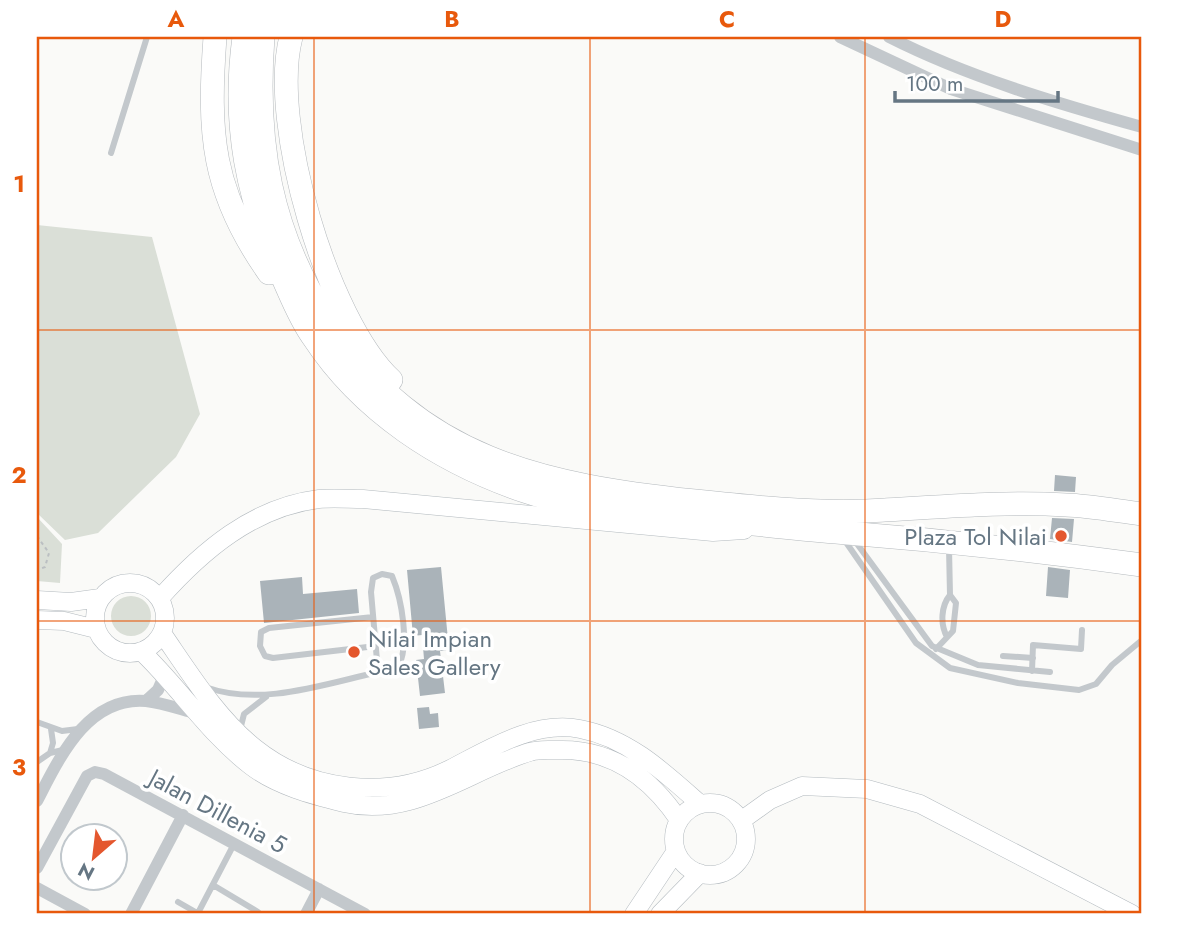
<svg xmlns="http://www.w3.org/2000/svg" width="1179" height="951" viewBox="0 0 1179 951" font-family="Jost,sans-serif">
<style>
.green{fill:#dadfd7}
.building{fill:#aab3b9}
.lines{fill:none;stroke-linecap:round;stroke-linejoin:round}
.secondary-casing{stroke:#b3babf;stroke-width:19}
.highway-casing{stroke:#b4b9bd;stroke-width:24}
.path{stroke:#bbbfc2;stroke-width:2;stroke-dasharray:3.5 3.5;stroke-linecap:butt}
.lane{stroke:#c3c8cc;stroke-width:6}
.street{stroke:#c3c8cc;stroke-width:12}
.secondary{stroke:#fff;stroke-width:18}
.highway{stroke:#fff;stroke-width:23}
.grid{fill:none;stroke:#e8590c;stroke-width:2;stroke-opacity:0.55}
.poi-dot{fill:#e4572e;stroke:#fff;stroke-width:2.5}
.labels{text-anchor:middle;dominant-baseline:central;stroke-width:7;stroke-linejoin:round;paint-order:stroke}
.poi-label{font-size:24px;fill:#657683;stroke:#fff;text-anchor:end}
.street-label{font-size:24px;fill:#657683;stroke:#fff}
.neatline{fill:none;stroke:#e8590c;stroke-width:2.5}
.grid-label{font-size:23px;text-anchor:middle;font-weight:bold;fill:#e8590c}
</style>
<rect width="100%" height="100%" fill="#fafaf8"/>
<path class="green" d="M37,225L152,237L200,414L176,457L98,533L65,540L37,513Z
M37,517L62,544L60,583L37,581Z
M111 616a20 20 0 1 1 40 0a20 20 0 1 1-40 0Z"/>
<path class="building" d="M1055,475L1076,477L1075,492L1054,491Z
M1052,518L1074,519L1072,542L1050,539Z
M441,567L449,650L440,651L445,693L420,696L416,660L424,659L422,635L413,636L407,570Z
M1048,567L1070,570L1068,598L1046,596Z
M302,577L303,594L357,589L359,613L264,623L260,581Z
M429,707L430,714L438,713L439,727L419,729L417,708Z"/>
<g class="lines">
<g class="secondary-casing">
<path id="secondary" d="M95 618a35 35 0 1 1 70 0a35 35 0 1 1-70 0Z
M160,598C202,551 253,507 319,499C333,498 349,499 363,499L713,532L744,530
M37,600L71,602L100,598
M37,620L64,621L96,629
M162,633C189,672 217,718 255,748C310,792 388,800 450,769C489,749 534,720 580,729C628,738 664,772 700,804
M141,651C179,687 209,734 251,766C277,786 312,795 344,803C414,819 469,770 530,752C538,749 548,750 557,750C611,748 650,777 679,820
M674 839a36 36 0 1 1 72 0a36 36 0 1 1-72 0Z
M742,820L770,800L802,786L867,789L920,804L1132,914
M634,914L676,851
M660,914L700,873"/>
</g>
<g class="highway-casing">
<path id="highway" d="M215,37C208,133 211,191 269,273
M244,37C232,124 247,199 283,278C292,298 300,319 313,337C362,412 440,462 524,491C567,506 616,509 661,514C719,520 777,527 836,532C938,540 1040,551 1142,565
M263,37C255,143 270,233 329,323C418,460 544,485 695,501C752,507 809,513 866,511C932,508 1000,501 1066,505C1092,506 1117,511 1142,514
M291,37C269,122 327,320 391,380"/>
</g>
<path class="path" d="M37,536L49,553L45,567L37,570"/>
<path class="lane" d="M111,153L147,37
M843,538L916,643L950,668L1018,683L1079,690L1096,684L1112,665L1142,640
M855,541L932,646L978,665L1050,672
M373,617L269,628L261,632L260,646L265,656L273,658L376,646
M947,637C940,624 941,606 950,595
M936,649L953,631L956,603L950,595L949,548
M1003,656L1033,658
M1032,671L1033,645L1081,649L1082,630
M205,687C267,709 336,679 398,668C410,645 402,600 392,576L382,574L373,578L371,592L378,672
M37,722L62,731L78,729
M240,730L244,714L266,697
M50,753L53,743L51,729
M37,762L50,753L63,750
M213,885L258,912
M178,902L199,914
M198,913L234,844"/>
<path class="street" d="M840,37L951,89L1142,150
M889,37C968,77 1056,103 1142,127
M146,701L158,690L165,674
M37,801C59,759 87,696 146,701C164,703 182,710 199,714
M37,868L87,776L95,772L104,774L365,914
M37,888L85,914
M131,914L183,815
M306,914L319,889"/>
<use href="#secondary" class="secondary"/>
<use href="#highway" class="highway"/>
</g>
<path class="grid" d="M314,37V914M590,37V914M865,37V914M37,330H1142M37,621H1142"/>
<g class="poi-dot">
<circle cx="1061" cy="536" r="7"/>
<circle cx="354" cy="652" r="7"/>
</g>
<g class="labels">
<g class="poi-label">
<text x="1047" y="536">Plaza Tol Nilai</text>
<text x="368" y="638" text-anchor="start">Nilai Impian<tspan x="368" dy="28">Sales Gallery</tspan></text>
</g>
<g class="street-label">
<text transform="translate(218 811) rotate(28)">Jalan Dillenia 5</text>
</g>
</g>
<rect width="1179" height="951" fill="none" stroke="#ffffff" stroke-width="77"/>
<g transform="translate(94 857) rotate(208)"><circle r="33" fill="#ffffff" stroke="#c1c8cd" stroke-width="2"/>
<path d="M0-5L12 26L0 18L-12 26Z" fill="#e4572e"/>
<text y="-10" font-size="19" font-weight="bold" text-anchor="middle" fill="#657683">N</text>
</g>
<path d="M895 91v10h163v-10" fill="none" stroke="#657683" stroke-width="3.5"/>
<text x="906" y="91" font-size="21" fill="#657683" stroke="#ffffff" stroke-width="5" paint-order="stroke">100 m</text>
<rect x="38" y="38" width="1102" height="874" class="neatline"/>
<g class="grid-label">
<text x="176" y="27">A</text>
<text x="452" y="27">B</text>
<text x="727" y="27">C</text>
<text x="1003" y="27">D</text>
<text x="19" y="192">1</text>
<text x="19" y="483">2</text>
<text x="19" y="775">3</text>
</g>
</svg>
